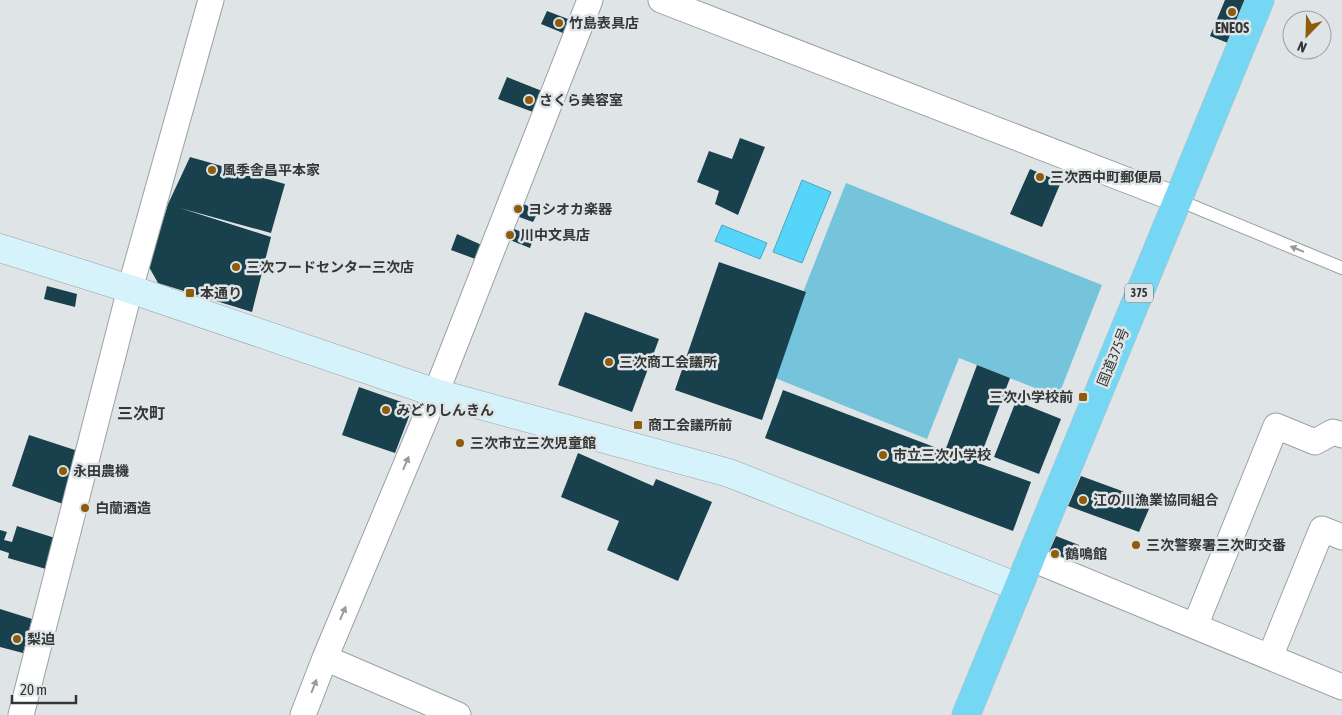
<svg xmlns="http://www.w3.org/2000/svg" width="1342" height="715" viewBox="0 0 1342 715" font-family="'Asap Condensed','Noto Sans JP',sans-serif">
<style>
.green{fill:#76c3dc}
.water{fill:#56d5fa;stroke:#4ca5c0}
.building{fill:#19414d}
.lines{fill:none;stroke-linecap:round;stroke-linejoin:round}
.lane-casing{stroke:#9ba1a2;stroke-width:14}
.street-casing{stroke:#9ba1a2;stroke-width:27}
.secondary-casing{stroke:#9ba1a2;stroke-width:29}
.highway-casing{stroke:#bebfbf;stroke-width:29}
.lane{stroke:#fff;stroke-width:12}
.street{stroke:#fff;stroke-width:25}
.secondary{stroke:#d6f3fc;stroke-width:28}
.highway{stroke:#76d7f5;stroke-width:28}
.oneway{fill:#9a9a9b}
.poi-dot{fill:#8f5c0b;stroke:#dfe5e6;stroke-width:2}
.labels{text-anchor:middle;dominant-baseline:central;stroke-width:5;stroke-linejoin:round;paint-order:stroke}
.shield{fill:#dfe5e6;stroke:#676a6c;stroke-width:1}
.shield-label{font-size:12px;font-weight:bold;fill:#343637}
.poi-label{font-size:14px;font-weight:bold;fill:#343637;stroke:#dfe5e6;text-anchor:start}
.street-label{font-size:14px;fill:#343637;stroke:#dfe5e6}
.quarter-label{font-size:16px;font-weight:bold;fill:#343637;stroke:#dfe5e6}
</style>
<rect width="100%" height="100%" fill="#dfe5e6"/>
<path class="green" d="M846,183L1102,285L1058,397L959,358L927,439L770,376Z"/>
<path class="water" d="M802,180L831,192L802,263L773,252Z
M722,225L767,243L760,259L715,241Z"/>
<path class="building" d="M1225,0H1246L1228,43L1210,36Z
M547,11L568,19L563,33L541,24Z
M507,77L542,91L533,112L498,99Z
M740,138L765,147L738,215L715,204L719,191L697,182L709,151L732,159Z
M190,157L285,184L271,233L180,208L271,237L252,312L158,283L149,267L168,204Z
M1030,169L1061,182L1042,227L1010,214Z
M515,201L539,210L533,222L511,214Z
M507,226L534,237L530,248L502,237Z
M457,234L484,246L478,260L451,250Z
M719,262L806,292L762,420L675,390Z
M47,286L77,294L75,307L44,299Z
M585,312L659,339L632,412L558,385Z
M977,365L1010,378L978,463L1031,482L1013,531L765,438L783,390L945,451Z
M359,387L413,406L395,453L342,435Z
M1016,401L1061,419L1039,474L994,457Z
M29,435L78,451L63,504L12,486Z
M578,453L653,486L656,479L712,502L678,581L607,550L619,521L561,497Z
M1081,476L1152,502L1139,532L1068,506Z
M17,526L55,538L46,569L8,558L9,553L0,550V530L7,532L4,540L12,542Z
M1056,536L1079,545L1068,571L1045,561Z
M0,609L32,619L23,653L0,647Z"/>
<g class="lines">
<g class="lane-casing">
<path id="lane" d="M1178,200L1342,268"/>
</g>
<g class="street-casing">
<path id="street" d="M661,0L1178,200
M1030,558L1342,687
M1195,626L1276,426L1315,442L1333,432L1342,435
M1270,657L1322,529L1342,537
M325,658L458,715
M21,715L130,289L211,0
M303,715L325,658L436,393L590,0"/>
</g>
<g class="secondary-casing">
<path id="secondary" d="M0,248L130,289L436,393L729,473L1018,587"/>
</g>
<g class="highway-casing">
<path id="highway" d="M966,715L1260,0"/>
</g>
<use href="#lane" class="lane"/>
<use href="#street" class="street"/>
<use href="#secondary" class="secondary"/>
<use href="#highway" class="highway"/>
</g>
<defs><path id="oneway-solid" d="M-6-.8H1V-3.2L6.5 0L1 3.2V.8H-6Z" transform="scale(1.25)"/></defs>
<g class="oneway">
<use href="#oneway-solid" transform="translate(1297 249) rotate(-158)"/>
<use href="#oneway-solid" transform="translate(406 463) rotate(-67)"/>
<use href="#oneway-solid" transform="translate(343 613) rotate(-67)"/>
<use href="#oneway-solid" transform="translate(314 686) rotate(-69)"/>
</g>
<g class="poi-dot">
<circle cx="1232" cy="12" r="5"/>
<circle cx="559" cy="23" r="5"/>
<circle cx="529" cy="100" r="5"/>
<circle cx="212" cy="170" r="5"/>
<circle cx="1040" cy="177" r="5"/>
<circle cx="518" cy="209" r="5"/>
<circle cx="510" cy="235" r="5"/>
<circle cx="236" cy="267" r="5"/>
<rect x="185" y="288" width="10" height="10" rx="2.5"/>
<circle cx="609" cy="362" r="5"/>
<rect x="1078" y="392" width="10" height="10" rx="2.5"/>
<circle cx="386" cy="410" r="5"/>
<rect x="633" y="420" width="10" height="10" rx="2.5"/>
<circle cx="460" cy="443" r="5"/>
<circle cx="883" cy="455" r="5"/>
<circle cx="63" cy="471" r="5"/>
<circle cx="1083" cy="500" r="5"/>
<circle cx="85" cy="508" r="5"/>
<circle cx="1136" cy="545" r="5"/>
<circle cx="1055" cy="554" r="5"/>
<circle cx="17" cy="639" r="5"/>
</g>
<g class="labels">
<rect class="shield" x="1125" y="283.5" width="28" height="19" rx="4"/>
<g class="shield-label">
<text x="1139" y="293">375</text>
</g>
<g class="poi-label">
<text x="569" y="23">竹島表具店</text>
<text x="1232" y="28" text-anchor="middle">ENEOS</text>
<text x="539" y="100">さくら美容室</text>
<text x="222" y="170">風季舎昌平本家</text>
<text x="1050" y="177">三次西中町郵便局</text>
<text x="528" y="209">ヨシオカ楽器</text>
<text x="520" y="235">川中文具店</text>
<text x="246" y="267">三次フードセンター三次店</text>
<text x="200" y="293">本通り</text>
<text x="619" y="362">三次商工会議所</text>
<text x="1073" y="397" text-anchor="end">三次小学校前</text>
<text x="396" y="410">みどりしんきん</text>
<text x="648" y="425">商工会議所前</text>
<text x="470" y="443">三次市立三次児童館</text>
<text x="893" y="455">市立三次小学校</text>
<text x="73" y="471">永田農機</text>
<text x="1093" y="500">江の川漁業協同組合</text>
<text x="95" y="508">白蘭酒造</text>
<text x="1146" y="545">三次警察署三次町交番</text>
<text x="1065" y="554">鶴鳴館</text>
<text x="27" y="639">梨迫</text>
</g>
<g class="street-label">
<text transform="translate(1113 357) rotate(-68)">国道375号</text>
</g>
<g class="quarter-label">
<text x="141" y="413">三次町</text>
</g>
</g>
<g transform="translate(1307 35) rotate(203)"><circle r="24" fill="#dfe5e6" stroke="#9b9fa0"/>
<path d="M0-4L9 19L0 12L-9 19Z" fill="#8f5c0b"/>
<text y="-8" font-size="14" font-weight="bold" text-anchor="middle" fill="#343637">N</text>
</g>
<path d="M12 695v8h64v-8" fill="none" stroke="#343637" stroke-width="2.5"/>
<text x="20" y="695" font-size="15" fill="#343637" stroke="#dfe5e6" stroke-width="4" paint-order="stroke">20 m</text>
</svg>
